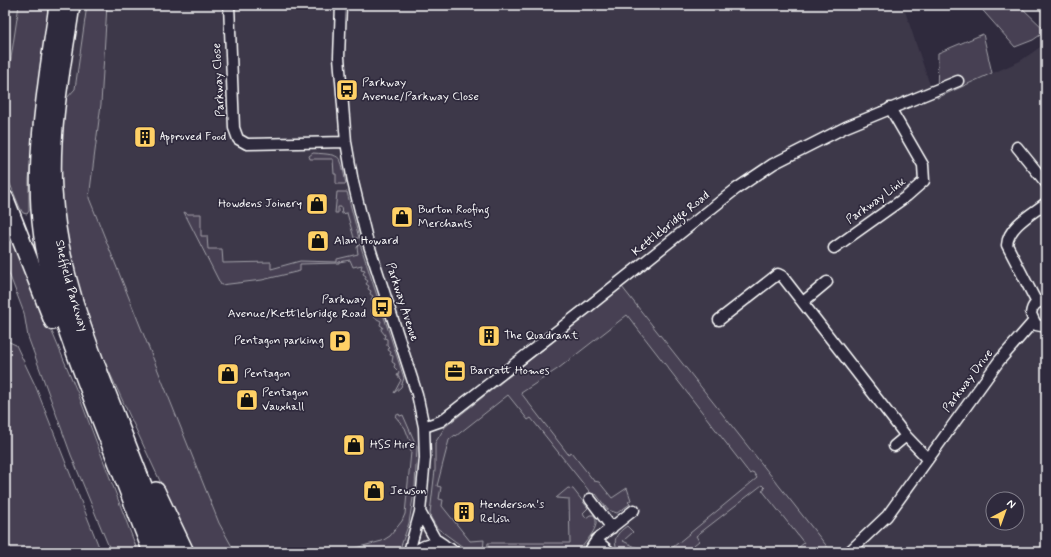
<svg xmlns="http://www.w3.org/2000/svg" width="1051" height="557" viewBox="0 0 1051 557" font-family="Mynerve,sans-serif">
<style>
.built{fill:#3c3749;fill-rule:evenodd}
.green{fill:#464152;stroke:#a2a0a8}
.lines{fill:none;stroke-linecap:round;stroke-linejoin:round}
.minor-casing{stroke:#fff;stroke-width:13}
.trunk-casing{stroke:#fff;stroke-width:20}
.minor{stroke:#2f2a3d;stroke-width:10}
.trunk{stroke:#2f2a3d;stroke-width:17}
.rail{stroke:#fff;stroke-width:2.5;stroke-dasharray:6 3;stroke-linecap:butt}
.labels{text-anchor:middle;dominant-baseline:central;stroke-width:3.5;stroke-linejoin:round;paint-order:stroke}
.street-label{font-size:12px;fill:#fff;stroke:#2f2a3d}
.poi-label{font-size:12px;fill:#fff;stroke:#2f2a3d;text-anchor:start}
</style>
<rect width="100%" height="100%" fill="#2f2a3d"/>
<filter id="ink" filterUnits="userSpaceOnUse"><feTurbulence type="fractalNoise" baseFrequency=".025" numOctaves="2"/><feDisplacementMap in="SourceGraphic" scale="8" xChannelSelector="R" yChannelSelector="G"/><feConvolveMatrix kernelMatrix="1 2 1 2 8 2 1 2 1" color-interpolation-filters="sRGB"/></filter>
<g filter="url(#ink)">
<path class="built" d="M5,5H903L931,88L937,98L1020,61L1046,43V552H389L354,549L340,552H235L219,523L89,198L98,126L5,106ZM993,499H1017V523H993Z"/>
<path class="green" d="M19,5H49L29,179V211L27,214L23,213L20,208L5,172V98Z
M87,5H107L101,104L89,198L219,523L235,552H193L93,337L75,283L61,208L60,139L66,99L75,89Z
M978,5H1019L1046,31L1033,40L1015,47Z
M983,34L992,73L937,98L938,53Z
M313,153C344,155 340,155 346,184H336V174H334L333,159H310L309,156Z
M337,192H347L359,238H354L347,213L342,214L341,207H338V213H335Z
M184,212L188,214H201V236H207L208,249H222L223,263L271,262V269L300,261L337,262V259L358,254L357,247L360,244L404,378L401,387L394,393L401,380L399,378V376H397L399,372L394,367L395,364L392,362L393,356L390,355L391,352L388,350L389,348L387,346V339L384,338L385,335L381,330L383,327L380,325L381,321L375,318L371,310L375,301L371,300L373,296L370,294L371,291L368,289L369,286L366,284L368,281L365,279L366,276L363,274L365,270L361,269L362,265L353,267L350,260L339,262V263L300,264V271L262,280L221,285Z
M5,220L79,396L138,552H111L71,455L28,337L24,313L5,263Z
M622,287L829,549L826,552H811L809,550L806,552H793L804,543L762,490L765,488L762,485L696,536L699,541L685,552H667L757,478L753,472L750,474L627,315L559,368L521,393L568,454L571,452L594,481L599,482L612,498L627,488L631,500L628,502L630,504L617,513L608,510L596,494L593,496L531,418L528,420L508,395L456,436L455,435L449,440L437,486L441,487L439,499L443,500L442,506L470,541L484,540L483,552H473L463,547L437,528L431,518L430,513L435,470V443L445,427Z
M5,340L16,345L35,385L101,552H5Z
M399,414L400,416L403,415L417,447L415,486L409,523L400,549L399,552H340L382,541L390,536L402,521L405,514L411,452L410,441L405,428L395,416Z
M568,488L573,489L588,508L583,513L586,518L590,515H594C602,528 585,540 579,552H487L488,543H570L569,499L556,498Z
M627,526L633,532L623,541L646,552H619C611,540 617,533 627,526Z"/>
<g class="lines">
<g class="minor-casing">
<path id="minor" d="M229,5L234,128L238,139L247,144L346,142
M341,5L339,57L346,142L353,182L367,239L417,394L424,427L425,458L420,512L409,552
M1017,147L1046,183
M834,248L907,196L924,181L923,165L890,108
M1046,301C1037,301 1032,305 1031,314L1036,325L1046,327
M803,302L827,282
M1037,303L1007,245C1008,226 1033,213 1046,203
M719,320L778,274L782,276L906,436L928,459
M424,427L441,421L588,307L736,189L773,164L846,127L958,81
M894,446L906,436
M590,499L612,528
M420,512L435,539L444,545
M596,540L610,552
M415,552C427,541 443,542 455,552
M589,552L597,539L634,510
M849,552L887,516L999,361L1033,322"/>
</g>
<g class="trunk-casing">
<g id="trunk">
<path d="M58,5C49,72 36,141 40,209C44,275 69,336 92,397C112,449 132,500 152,552"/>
<path id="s1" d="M71,5C62,66 49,129 53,191C58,271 86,340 115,414C133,460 151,506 169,552"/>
<path d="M5,199L53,321"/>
<path d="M156,491L185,552"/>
</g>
</g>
<use href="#minor" class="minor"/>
<use href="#trunk" class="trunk"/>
<path class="rail" d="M1039,5L1046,11"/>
</g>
</g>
<defs>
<g id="bus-square" transform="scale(1.15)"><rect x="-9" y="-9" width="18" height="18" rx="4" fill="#ffd166" stroke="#2f2a3d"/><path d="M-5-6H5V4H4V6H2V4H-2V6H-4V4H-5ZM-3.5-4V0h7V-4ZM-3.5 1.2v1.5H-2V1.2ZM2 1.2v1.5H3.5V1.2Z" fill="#111"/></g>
<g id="building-square" transform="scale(1.15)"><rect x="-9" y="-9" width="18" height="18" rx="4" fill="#ffd166" stroke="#2f2a3d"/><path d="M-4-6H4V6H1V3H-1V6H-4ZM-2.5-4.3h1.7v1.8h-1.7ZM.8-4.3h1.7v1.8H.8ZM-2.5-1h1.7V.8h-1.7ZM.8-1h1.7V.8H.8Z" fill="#111"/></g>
<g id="shop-square" transform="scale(1.15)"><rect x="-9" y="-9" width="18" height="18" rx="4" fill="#ffd166" stroke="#2f2a3d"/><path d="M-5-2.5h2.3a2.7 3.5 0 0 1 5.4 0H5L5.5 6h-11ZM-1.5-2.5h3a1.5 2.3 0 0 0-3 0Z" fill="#111"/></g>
<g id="parking-square" transform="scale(1.15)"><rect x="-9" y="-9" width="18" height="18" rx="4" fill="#ffd166" stroke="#2f2a3d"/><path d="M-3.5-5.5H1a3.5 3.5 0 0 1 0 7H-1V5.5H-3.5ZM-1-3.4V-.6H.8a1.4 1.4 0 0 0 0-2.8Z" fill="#111"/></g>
<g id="office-square" transform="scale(1.15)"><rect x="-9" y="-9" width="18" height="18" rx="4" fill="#ffd166" stroke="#2f2a3d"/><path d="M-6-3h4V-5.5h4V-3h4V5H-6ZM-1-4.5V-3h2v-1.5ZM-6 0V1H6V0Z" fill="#111"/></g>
</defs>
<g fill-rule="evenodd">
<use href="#bus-square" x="347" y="90"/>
<use href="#building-square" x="145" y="137"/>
<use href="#shop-square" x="317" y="204"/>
<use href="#shop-square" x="402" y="217"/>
<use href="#shop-square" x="318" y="241"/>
<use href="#bus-square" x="382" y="307"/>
<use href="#building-square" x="489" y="336"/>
<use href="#parking-square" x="340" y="341"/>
<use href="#office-square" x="455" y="371"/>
<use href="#shop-square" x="228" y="374"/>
<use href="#shop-square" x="247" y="400"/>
<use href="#shop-square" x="354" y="445"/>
<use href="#shop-square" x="374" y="491"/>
<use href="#building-square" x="464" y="512"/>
</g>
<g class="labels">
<g class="street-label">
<text transform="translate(219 80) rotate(-93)">Parkway Close</text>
<text transform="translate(876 201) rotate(-36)">Parkway Link</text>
<text transform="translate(671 224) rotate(-39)">Kettlebridge Road</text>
<text stroke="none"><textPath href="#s1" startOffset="284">Sheffield Parkway</textPath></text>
<text transform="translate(402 302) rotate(72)">Parkway Avenue</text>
<text transform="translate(968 381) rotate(-53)">Parkway Drive</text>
</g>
<g class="poi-label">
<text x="362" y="83">Parkway<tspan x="362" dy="14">Avenue/Parkway Close</tspan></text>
<text x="160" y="137">Approved Food</text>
<text x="302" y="204" text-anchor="end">Howdens Joinery</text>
<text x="418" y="210">Burton Roofing<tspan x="418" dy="14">Merchants</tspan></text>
<text x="334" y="241">Alan Howard</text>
<text x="366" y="300" text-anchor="end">Parkway<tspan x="366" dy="14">Avenue/Kettlebridge Road</tspan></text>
<text x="504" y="336">The Quadrant</text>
<text x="324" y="341" text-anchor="end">Pentagon parking</text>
<text x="470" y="371">Barratt Homes</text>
<text x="244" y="374">Pentagon</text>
<text x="262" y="393">Pentagon<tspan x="262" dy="14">Vauxhall</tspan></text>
<text x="370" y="445">HSS Hire</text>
<text x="390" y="491">Jewson</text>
<text x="480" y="505">Henderson's<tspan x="480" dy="14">Relish</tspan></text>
</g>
</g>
<rect width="1051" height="557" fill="none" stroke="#2f2a3d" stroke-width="20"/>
<rect x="10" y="10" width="1031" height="537" fill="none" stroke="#fff" stroke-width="1.5" filter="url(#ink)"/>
<g transform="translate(1005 511) rotate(41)"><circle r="19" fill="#2f2a3d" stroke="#827f8b"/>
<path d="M0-3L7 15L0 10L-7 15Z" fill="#ffd166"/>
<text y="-6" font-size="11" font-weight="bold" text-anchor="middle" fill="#ffffff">N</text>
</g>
</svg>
